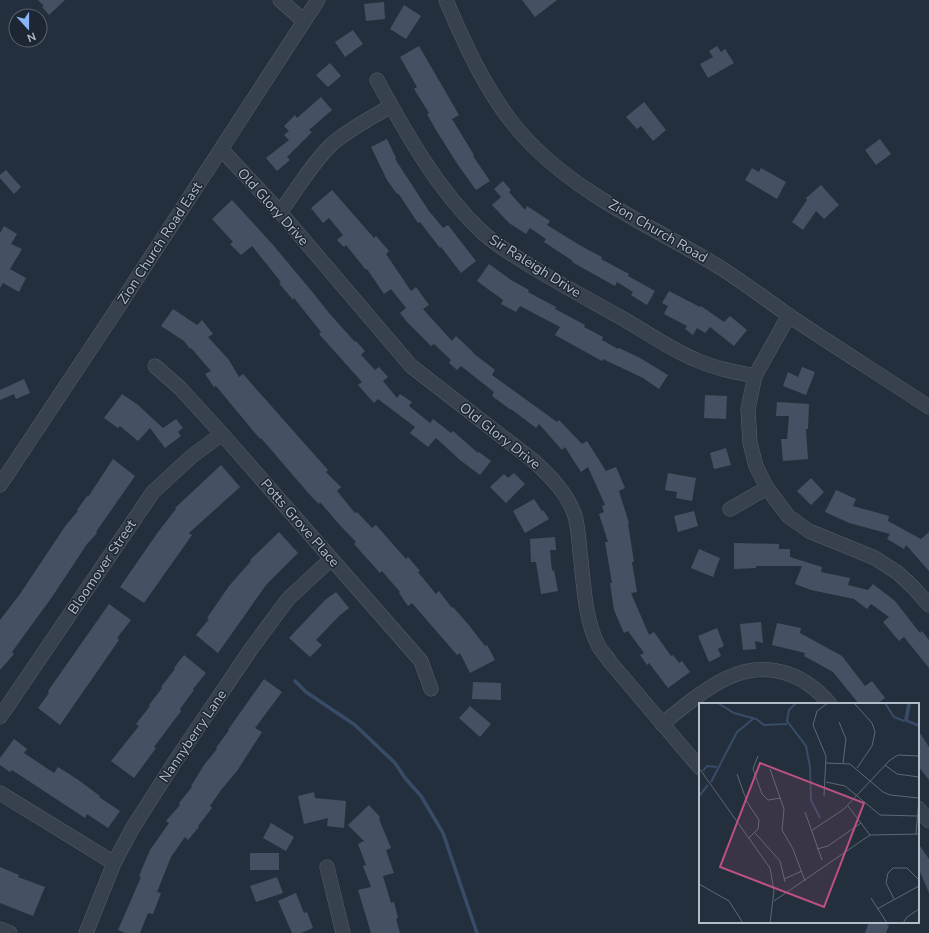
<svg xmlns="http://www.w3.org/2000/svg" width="929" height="933" viewBox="0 0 929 933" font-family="'Nunito Sans',sans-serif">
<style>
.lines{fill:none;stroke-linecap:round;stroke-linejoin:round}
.stream{stroke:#394c67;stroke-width:3.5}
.building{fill:#455162}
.minor-casing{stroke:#565f6c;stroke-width:15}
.minor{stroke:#38414e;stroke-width:14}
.labels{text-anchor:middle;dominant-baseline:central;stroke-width:3;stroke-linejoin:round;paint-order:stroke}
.street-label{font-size:14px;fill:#b4bcc9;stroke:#1d2633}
.inset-river{fill:none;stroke:#394c67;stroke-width:2}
.inset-road{fill:none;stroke:#5e6776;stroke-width:1}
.view{fill:#bd5182;fill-opacity:0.15;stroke:#bd5182;stroke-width:2}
.inset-edge{fill:none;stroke:#b4bcc9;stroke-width:2}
</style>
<rect width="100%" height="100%" fill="#242f3e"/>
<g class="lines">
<path class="stream" d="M295,681L306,692L355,725L395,763L405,778L421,796L443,833L477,933"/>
</g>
<path class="building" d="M38,0H65L49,15L42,7L44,6Z
M522,0H557L535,17Z
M384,2L385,19L366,21L364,4Z
M404,5L421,16L406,39L390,29Z
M353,30L363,44L345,57L335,42Z
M419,46L459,115L452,119L474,155L473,156L490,181L476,190L458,165L436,130L427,114L429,113L414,89L417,87L400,57Z
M717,46L721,52L725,49L734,63L708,78L700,64L713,57L709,51Z
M330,63L341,76L328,87L316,75Z
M321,97L332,110L309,130L312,132L287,157L290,160L277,171L266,158L289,140L284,135L289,131L284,126L295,115L297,118Z
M644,102L666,130L653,141L641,126L637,129L626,117Z
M387,139L396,158L395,159L429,211L443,228L448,225L476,261L461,273L441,247L440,248L420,222L418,223L398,193L397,194L387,180L371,147Z
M880,139L891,154L876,165L865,150Z
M752,168L759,172L761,168L786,182L777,199L745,180Z
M6,170L21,187L14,194L0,178V175Z
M503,181L511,190L509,192L525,210L527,206L550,221L547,225L581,246L602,257L601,259L629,274L628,276L655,291L647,305L631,295L633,292L617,282L615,286L572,262L573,261L544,242L546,239L530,228L526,234L509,223L492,205L501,197L494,189Z
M821,185L839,205L824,219L816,211L803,230L792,222L807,200L806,198Z
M332,190L374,238L376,236L389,251L386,254L411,291L416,287L429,305L423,309L452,341L456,336L473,352V353L495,370L492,375L557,422L559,420L582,444L587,441L606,471L616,467L625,488L619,491L629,523H628L634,562H632L637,592L631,593L649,635L654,632L671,656L673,655L679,663L682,661L690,672L668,688L649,663L647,665L640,655L644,653L628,631L624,633L614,610L610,583H612L605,542H608L599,514L604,512L602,506L605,505L588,467L581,472L565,447L562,450L539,424L536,428L511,409V410L492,396L494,392L461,366L457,370L449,363L451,360L434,344L431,346L407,322L400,313L406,308L391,289L384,294L367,269L366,270L346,245L344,247L337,240L343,235L329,218L323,223L311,208Z
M232,200L274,246L314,294L329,313L355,342L356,341L365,351L361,355L375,370L379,367L388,377L383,381L397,398L400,394L412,402L409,406L430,423L433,419L451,433L453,431L478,453L479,452L491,461L480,475L460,460L436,438L428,447L410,433L415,427L378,399L374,403L358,385L362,382L319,334L321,332L294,298L293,300L279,283L281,282L252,246L241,255L230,244L233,242L212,219Z
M4,226L17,234L11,244L22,249L10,269L26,278L19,292L3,283L0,288V233Z
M489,264L511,280L529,290L528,292L556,307L555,309L585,325L584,327L603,337L602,340L618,349L619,348L640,358L668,375L659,389L643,378L603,359L602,361L555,335L560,327L520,306L516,312L501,304L503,300L477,281Z
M669,291L700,307L701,306L724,322L730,316L747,330L734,346L710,327L705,333L697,328L693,335L685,329L687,326L664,314L668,306L662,303Z
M173,309L197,325L202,320L213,334L208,337L229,360L239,377L243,374L328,470L326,472L341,487L337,491L355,513L357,512L372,528L376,525L406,559L408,557L420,571L418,572L436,594L439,591L452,608L453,607L468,624L485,646L487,645L495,660L470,673L460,653L457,655L412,603L408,606L399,593L400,592L382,571L380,573L354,544L356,542L337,522L320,502L319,504L310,495L261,438L260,439L216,386L214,387L205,374L211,371L191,348L190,349L184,341L161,326Z
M802,367L815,372L806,395L783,386L788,372L798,377Z
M24,379L30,393L16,399L14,394L0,400V390Z
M122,394L138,405L163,428L176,419L183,428L178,432L181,436L165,448L150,428L138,441L120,426L118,428L104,418Z
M705,395L727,396L726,419L704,418Z
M777,402L809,404L808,429H806L808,459L783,461L781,439H787L789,416H776Z
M726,448L731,465L714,469L710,453Z
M113,459L135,476L96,532L97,533L87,544L52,597L12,652L14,654L0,670V620L20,594L66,525L78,511L77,510L87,496L88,497Z
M221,465L240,487L189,533L192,535L144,603L120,587L158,532L176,509L175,508Z
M514,473L525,484L506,503L490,487L504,474L508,478Z
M668,473L696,478L692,501L676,498L677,492L665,490Z
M811,478L824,492L811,505L797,491Z
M836,490L856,499L853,506L889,516L888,521L921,539L929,532V571L906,545L904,549L887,539L890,534L849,523L825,512Z
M534,499L542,511L543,510L549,519L525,533L513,511Z
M694,511L698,526L678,532L674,516Z
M279,532L298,553L266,585L218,653L196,635L209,619L207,618L229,586L251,561L250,560Z
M555,537L556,550H550L552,571L554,570L558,591L541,594L536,562H531L530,539Z
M734,543L779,544V549H790V557L822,567L821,572L850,578L848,585L868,590L873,584L895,601L920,633L922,631L929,640V668L904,637L899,641L883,622L889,617L871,604L867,609L854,599L811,590L795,584L802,566H756V568L734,569Z
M699,549L720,558L713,577L691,568Z
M336,592L349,608L339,616L316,640L322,645L310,657L289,638L325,600Z
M109,604L131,620L117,638L119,640L60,725L38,708L49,693L48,691Z
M761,622L763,643L755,641L756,649L743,650L740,624Z
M777,623L801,628L800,633L842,656L865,686L872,681L885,698L877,704H859L833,672L804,656L805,653L772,645Z
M717,628L724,646L718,649L721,656L709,662L698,636Z
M184,655L206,673L193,689L194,690L180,709L181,711L154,747L156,748L134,778L111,761L139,726L136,724L150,706L149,705L162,688L161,687L175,669L174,668Z
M264,679L282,692L255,728L262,732L237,771L221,790L210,806L212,808L198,826L199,827L188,840L185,837L171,857L157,892L161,893L153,914L148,913L140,933H125L118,930L141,877L139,876L150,850L169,823L166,821L180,805L179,803L192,787L191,786L204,765L217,749L216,748L229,730H228Z
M473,682L501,683V700L472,699Z
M470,706L491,724L480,737L459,718Z
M918,730L929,747V780L918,766Z
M14,739L27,749L24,753L54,773L58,767L77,779L100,796L99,797L120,811L108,828L87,814L85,818L12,770L10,772L0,765V758Z
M314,792L315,798L346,801L344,828L327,826L328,818L304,824L298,796Z
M369,805L380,817L379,819L391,848L386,850L394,873L383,876L391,903L394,902L398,918L396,919L400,933H371L358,890L371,887L363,866L366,865L358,844L364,841L348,825Z
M271,823L294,837L286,851L263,838Z
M918,843L929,859V893L918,867Z
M250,853H279V870H250Z
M0,867L19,875L18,877L45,887L33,916L0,903Z
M277,877L283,893L256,902L250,886Z
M296,893L304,913L307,912L313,928L301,933H292L278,901Z
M869,922H879L889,925L886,933H865Z"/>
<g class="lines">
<g class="minor-casing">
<path id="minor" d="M280,0L304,21
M446,0C468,52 493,107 534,147C586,199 659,230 721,268C744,283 766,299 788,315C834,346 882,376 929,407
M377,80C406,133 437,189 481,231C494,243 511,254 526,263C556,282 588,299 620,317C645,331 668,348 694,359C714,368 734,372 755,376
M221,149L280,212L411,366L535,462C551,477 568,494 575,516C578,527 579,541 580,552C584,583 584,617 598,645C601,651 607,657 611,663L700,768
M280,212C297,190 311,164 332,144C349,129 371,118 391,106
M789,315L755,376L748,409L750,443L756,466L767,488L788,516L809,531L875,558L898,573L913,587L929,605
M155,366L180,388L222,434L421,661L431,689
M0,485L115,312L318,0
M730,509L767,488
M0,717L153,492L192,456L222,434
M662,724C682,708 704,689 727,678C766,660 803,672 830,704
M0,793L114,863
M918,808L929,821
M327,867L343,933
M0,929L10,933
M86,933L114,863L132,829L174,763L251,649L288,599L331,559"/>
</g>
<use href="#minor" class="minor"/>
</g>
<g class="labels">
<g class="street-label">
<text transform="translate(273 207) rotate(48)">Old Glory Drive</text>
<text transform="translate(658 231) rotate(30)">Zion Church Road</text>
<text transform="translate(160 243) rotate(-57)">Zion Church Road East</text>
<text transform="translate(535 266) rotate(32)">Sir Raleigh Drive</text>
<text transform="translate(500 436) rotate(38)">Old Glory Drive</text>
<text transform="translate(300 523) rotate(49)">Potts Grove Place</text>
<text transform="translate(102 567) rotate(-56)">Bloomover Street</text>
<text transform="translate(193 736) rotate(-56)">Nannyberry Lane</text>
</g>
</g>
<g transform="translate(699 703)">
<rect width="220" height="220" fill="#242f3e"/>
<path d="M212,0L209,17L220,21V24L205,18L208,1Z" fill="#394c67"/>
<path class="inset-river" d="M19,0L35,10L57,16L65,22L88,21M97,0L90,7L88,18L107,43L111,64L112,97L121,115M186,0L195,14L205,18M4,68L8,63L18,64M12,79L38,29L54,16M0,93L9,82"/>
<path class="inset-road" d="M155,0L173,20L176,29L173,43L158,65M140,19L147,36L144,60M59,53L54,66L63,91L69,97L82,95M127,60L151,61L184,89L191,92L220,95M186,62L198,71L220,74M0,65L71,165L75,188L71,220M71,66L85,106L83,127L94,146L106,178M38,71L48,99L60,117L59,126L50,135M127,79L146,83L181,112L218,113M125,93L127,53L114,22L118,8L129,0M149,103L171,132M106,109L123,157M112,128L145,106L191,57L199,52L220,53M56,130L81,158L86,179M217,131L220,96M118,146L129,143L162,120M85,176L103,168M0,181L30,198L44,220M172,195L188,220M195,196L187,180L189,170L194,165H208L220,177M75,198L171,132L220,131M178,206L220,183M204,220L208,214L220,206"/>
<path class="view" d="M61,60L165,100L125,204L21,164Z"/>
<rect width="220" height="220" class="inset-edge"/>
</g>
<g transform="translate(28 28) rotate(159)"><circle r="19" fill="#1d2633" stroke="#59626f"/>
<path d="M0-3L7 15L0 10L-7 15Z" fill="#8ab4f8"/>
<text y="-6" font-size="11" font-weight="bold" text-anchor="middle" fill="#b4bcc9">N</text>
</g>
</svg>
